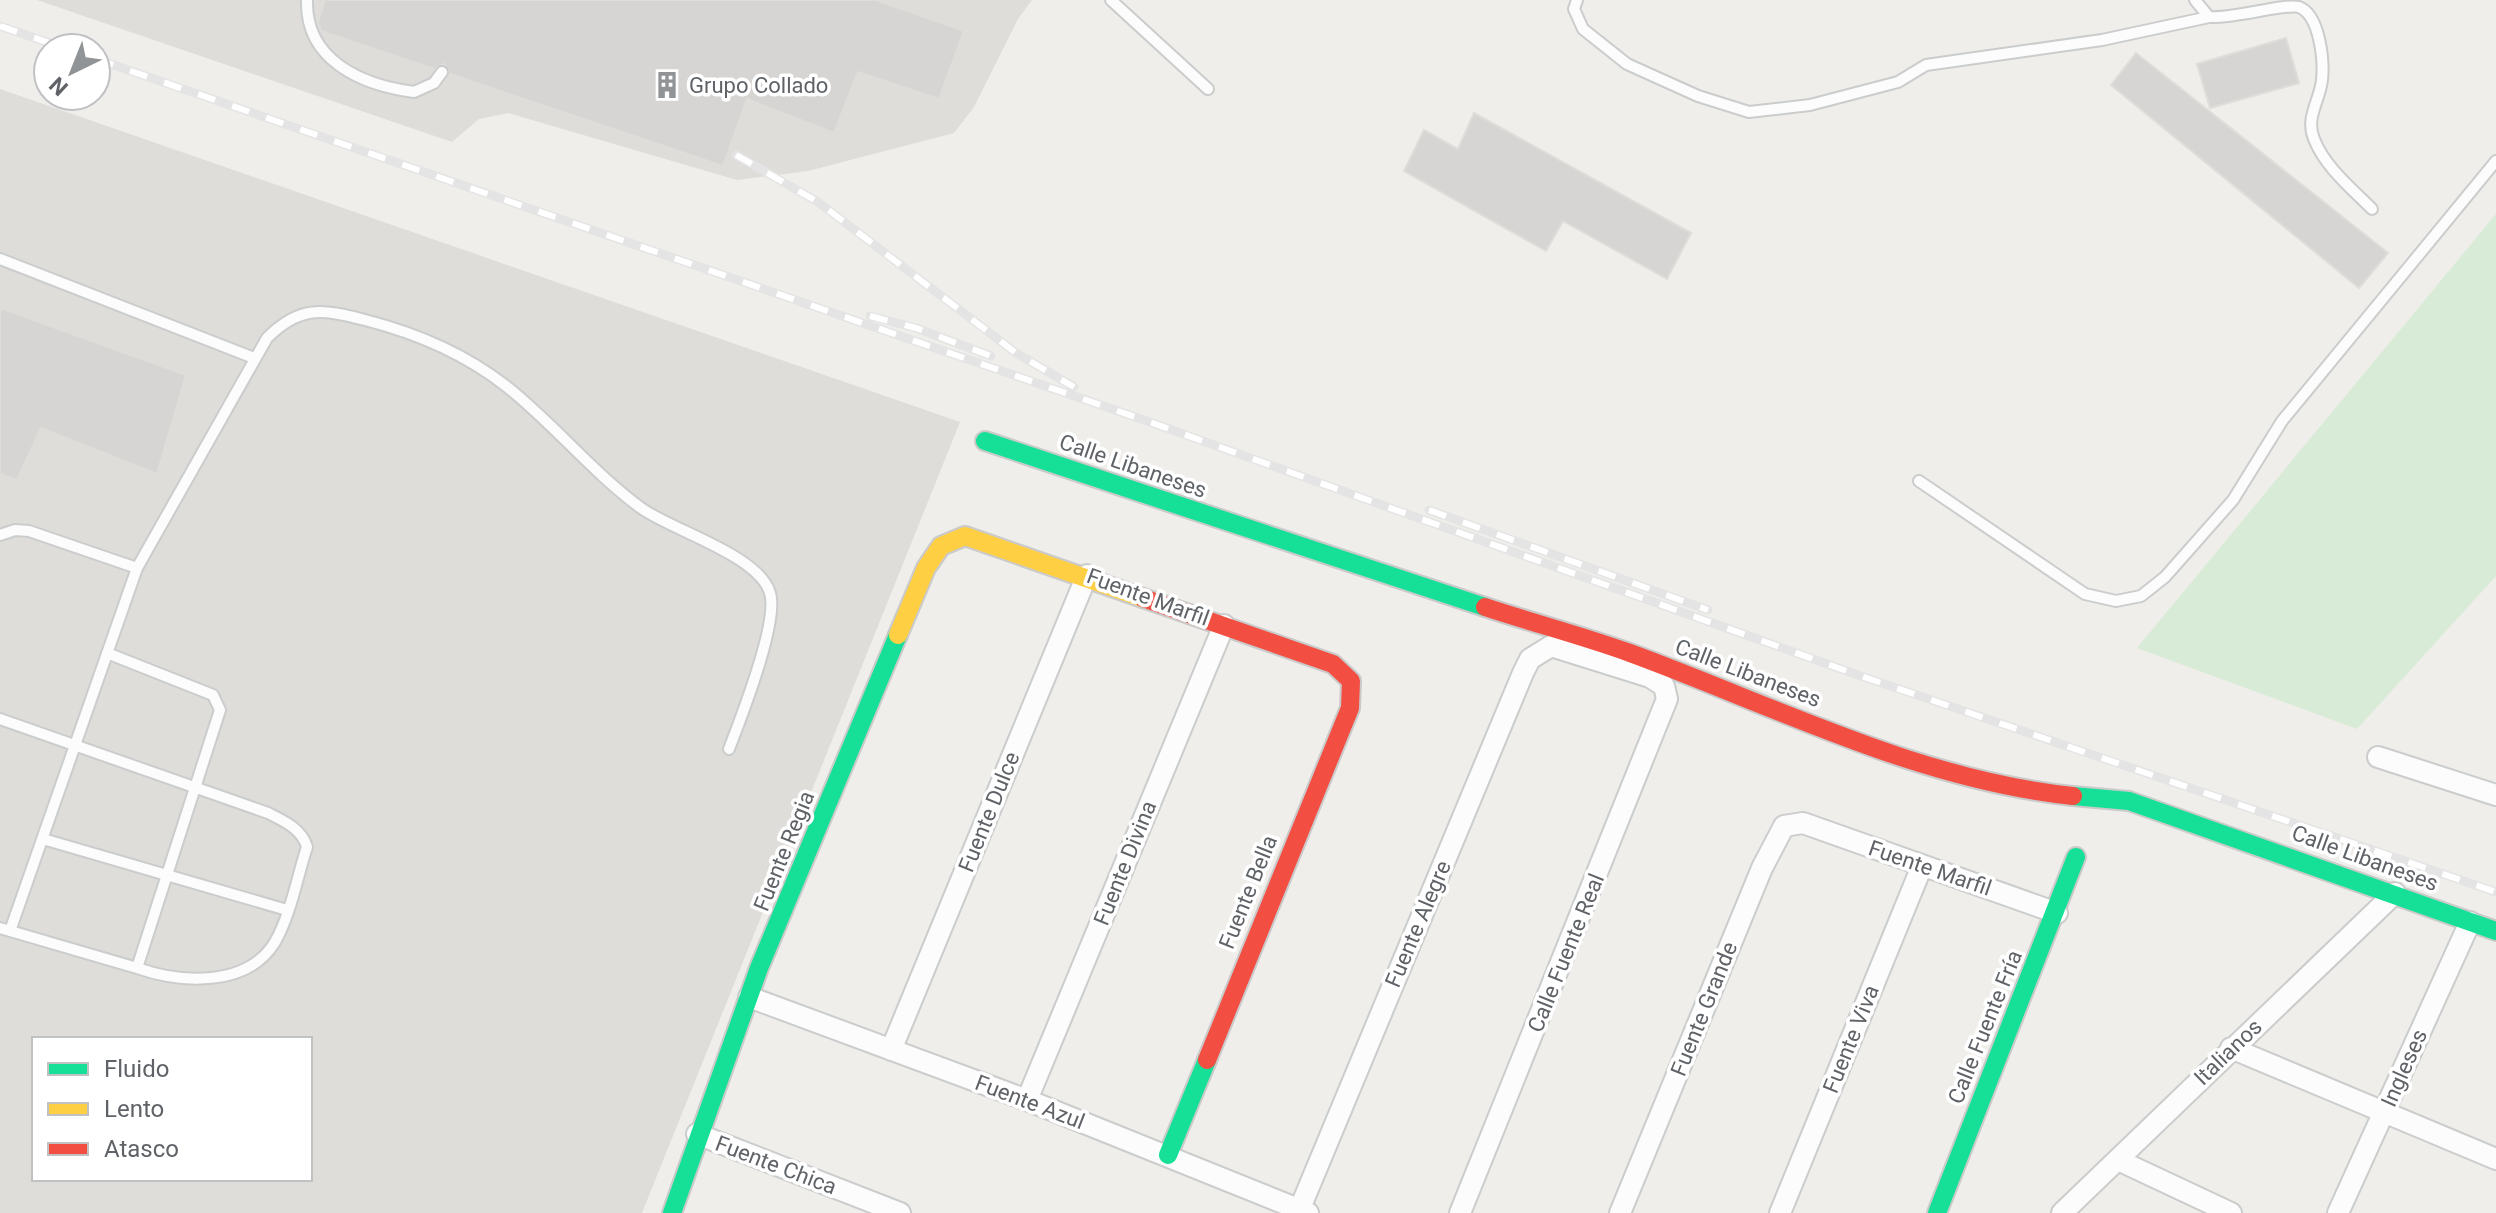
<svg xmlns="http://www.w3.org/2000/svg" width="2496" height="1213" viewBox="0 0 2496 1213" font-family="Roboto,sans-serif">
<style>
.industrial{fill:#dfddda;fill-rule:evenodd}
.green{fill:#d8ebd6}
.building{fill:#d6d5d3;stroke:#deddd9;stroke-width:2}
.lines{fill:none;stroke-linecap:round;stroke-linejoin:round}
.lane-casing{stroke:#cbcccc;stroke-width:14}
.street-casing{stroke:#cbcccc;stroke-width:24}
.fast-casing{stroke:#cacacb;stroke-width:22}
.slow-casing{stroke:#cacacb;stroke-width:22}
.jam-casing{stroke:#cacacb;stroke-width:22}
.lane{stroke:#fdfcfc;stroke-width:10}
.street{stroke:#fdfcfc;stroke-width:20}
.fast{stroke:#16e098;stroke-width:18}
.slow{stroke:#ffcf43;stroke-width:18}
.jam{stroke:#f24e42;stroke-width:18}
.rail-casing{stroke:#e4e4e4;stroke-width:9}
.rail{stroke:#fff;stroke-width:6;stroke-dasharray:18;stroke-linecap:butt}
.labels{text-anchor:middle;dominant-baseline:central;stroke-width:7;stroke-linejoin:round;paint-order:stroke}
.poi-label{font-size:22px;fill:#5f6368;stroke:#fff;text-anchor:start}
.street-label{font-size:22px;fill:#5f6368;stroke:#fff}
</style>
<rect width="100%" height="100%" fill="#efeeea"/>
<path class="industrial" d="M37,0H1032L1018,19L974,107L954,133L808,171L737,180L508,113L479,119L452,142Z
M0,89L960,422L642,1213H0ZM34,1039H310V1179H34Z"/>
<path class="green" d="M2496,214V576L2357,729L2137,648Z"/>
<path class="building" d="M325,0H876L964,31L939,99L858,72L834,133L747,99L723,166L450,74L444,64L434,69L321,31L318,22Z
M2286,38L2299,83L2210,108L2197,64Z
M2136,53L2388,253L2359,288L2111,85Z
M1474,113L1691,233L1667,279L1563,221L1546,251L1404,171L1424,130L1458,149Z
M0,308L186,375L157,474L41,428L17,480L0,474Z"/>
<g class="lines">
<g class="lane-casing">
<path id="lane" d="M307,0C305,60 361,85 414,92L434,83L442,72
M1111,0L1208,89
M1577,0L1574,9L1583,29L1627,64L1698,96L1749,112L1810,105L1898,82L1926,65L2102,40L2209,17
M2195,0L2209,17C2233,19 2285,3 2299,7C2320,15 2324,61 2322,80C2320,100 2305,118 2314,139C2325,167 2351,188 2372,209
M0,259L254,358
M1919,481L2085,594L2116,601L2141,596L2165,577L2233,500L2282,421L2496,161
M0,535L15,530L29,531L137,568
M0,719L268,813C284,821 302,829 307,847C297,877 291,914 275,942C247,988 180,983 137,968
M43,839L287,910
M0,928L137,968L220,710L213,695L107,653
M10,931L137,568L267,338C300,305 322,309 365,320C416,333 465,354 506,386C554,424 592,472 641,508C671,530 759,555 770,593C779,621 741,718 729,749"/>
</g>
<g class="street-casing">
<path id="street" d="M2378,757L2496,795
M749,997L1027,1100L1308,1213
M2231,1048L2496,1159
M891,1050L1087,575
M1027,1100L1224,625
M697,1134L900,1213
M2118,1160L2231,1213
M1298,1213L1523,673L1530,659L1551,646L1650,677L1664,686L1667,699L1460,1213
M1620,1213L1762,868L1784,826L1803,823L2057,913
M1780,1213L1922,866
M2062,1213L2395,893
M2338,1213L2470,922"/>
</g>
<g class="fast-casing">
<path id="fast" d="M985,441L1485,607
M2073,796L2129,801L2496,931
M1168,1155L1207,1060
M672,1213L759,968L898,635
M1937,1213L2076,857"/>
</g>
<g class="slow-casing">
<path id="slow" d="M898,635L926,568L941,546L965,536L1143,598"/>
</g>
<g class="jam-casing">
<path id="jam" d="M1143,598L1333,664L1351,681L1350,708L1207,1060
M1485,607C1533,623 1583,636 1630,653C1775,706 1918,780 2073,796"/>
</g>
<use href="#lane" class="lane"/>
<use href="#street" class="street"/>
<use href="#fast" class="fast"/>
<use href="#slow" class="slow"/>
<use href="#jam" class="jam"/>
<g class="rail-casing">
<path id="rail" d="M0,26L64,48
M96,59L1144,420L1858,675L2496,892
M736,155L818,202L1016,353L1074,387
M870,316L916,328L991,356
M1429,510L1708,610"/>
</g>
<use href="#rail" class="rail"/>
</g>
<defs>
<g id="building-bare" transform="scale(2.16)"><path d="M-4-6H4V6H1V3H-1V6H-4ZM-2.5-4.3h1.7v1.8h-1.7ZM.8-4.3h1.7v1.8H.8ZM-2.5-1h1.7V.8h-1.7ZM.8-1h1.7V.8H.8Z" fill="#919496" stroke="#fff" stroke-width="2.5" paint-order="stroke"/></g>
</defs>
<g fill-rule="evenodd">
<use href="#building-bare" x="667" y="85"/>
</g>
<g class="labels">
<g class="poi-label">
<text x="689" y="85">Grupo Collado</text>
</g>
<g class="street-label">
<text transform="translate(1133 466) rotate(19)">Calle Libaneses</text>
<text transform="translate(1148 597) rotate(20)">Fuente Marfil</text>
<text transform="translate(1748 673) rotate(21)">Calle Libaneses</text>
<text transform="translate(989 812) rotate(-68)">Fuente Dulce</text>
<text transform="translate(784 851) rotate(-68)">Fuente Regia</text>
<text transform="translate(2365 858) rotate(20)">Calle Libaneses</text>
<text transform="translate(1125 863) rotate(-68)">Fuente Divina</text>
<text transform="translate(1930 868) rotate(19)">Fuente Marfil</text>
<text transform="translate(1248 892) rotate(-68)">Fuente Bella</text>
<text transform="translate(1418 924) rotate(-67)">Fuente Alegre</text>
<text transform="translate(1566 953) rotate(-68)">Calle Fuente Real</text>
<text transform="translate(1704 1009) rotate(-68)">Fuente Grande</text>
<text transform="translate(1985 1027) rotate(-68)">Calle Fuente Fría</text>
<text transform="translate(1851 1039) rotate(-68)">Fuente Viva</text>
<text transform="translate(2228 1052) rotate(-44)">Italianos</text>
<text transform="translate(2404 1068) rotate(-66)">Ingleses</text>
<text transform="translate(1030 1102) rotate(21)">Fuente Azul</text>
<text transform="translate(776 1165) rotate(21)">Fuente Chica</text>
</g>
</g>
<rect x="32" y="1037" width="280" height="144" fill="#ffffff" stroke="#bfc1c3" stroke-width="2"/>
<rect x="48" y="1063" width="40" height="12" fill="#16e098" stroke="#bfc1c3" stroke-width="2"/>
<text x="104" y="1077" font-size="24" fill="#5f6368">Fluido</text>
<rect x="48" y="1103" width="40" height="12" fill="#ffcf43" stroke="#bfc1c3" stroke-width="2"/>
<text x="104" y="1117" font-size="24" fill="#5f6368">Lento</text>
<rect x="48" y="1143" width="40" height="12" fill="#f24e42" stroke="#bfc1c3" stroke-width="2"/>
<text x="104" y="1157" font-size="24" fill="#5f6368">Atasco</text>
<g transform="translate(72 72) rotate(223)"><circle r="38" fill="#ffffff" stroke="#bfc1c3" stroke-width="2"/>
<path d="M0-6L14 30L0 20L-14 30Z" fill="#919496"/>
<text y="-12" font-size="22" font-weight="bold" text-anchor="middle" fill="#5f6368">N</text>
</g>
</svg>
